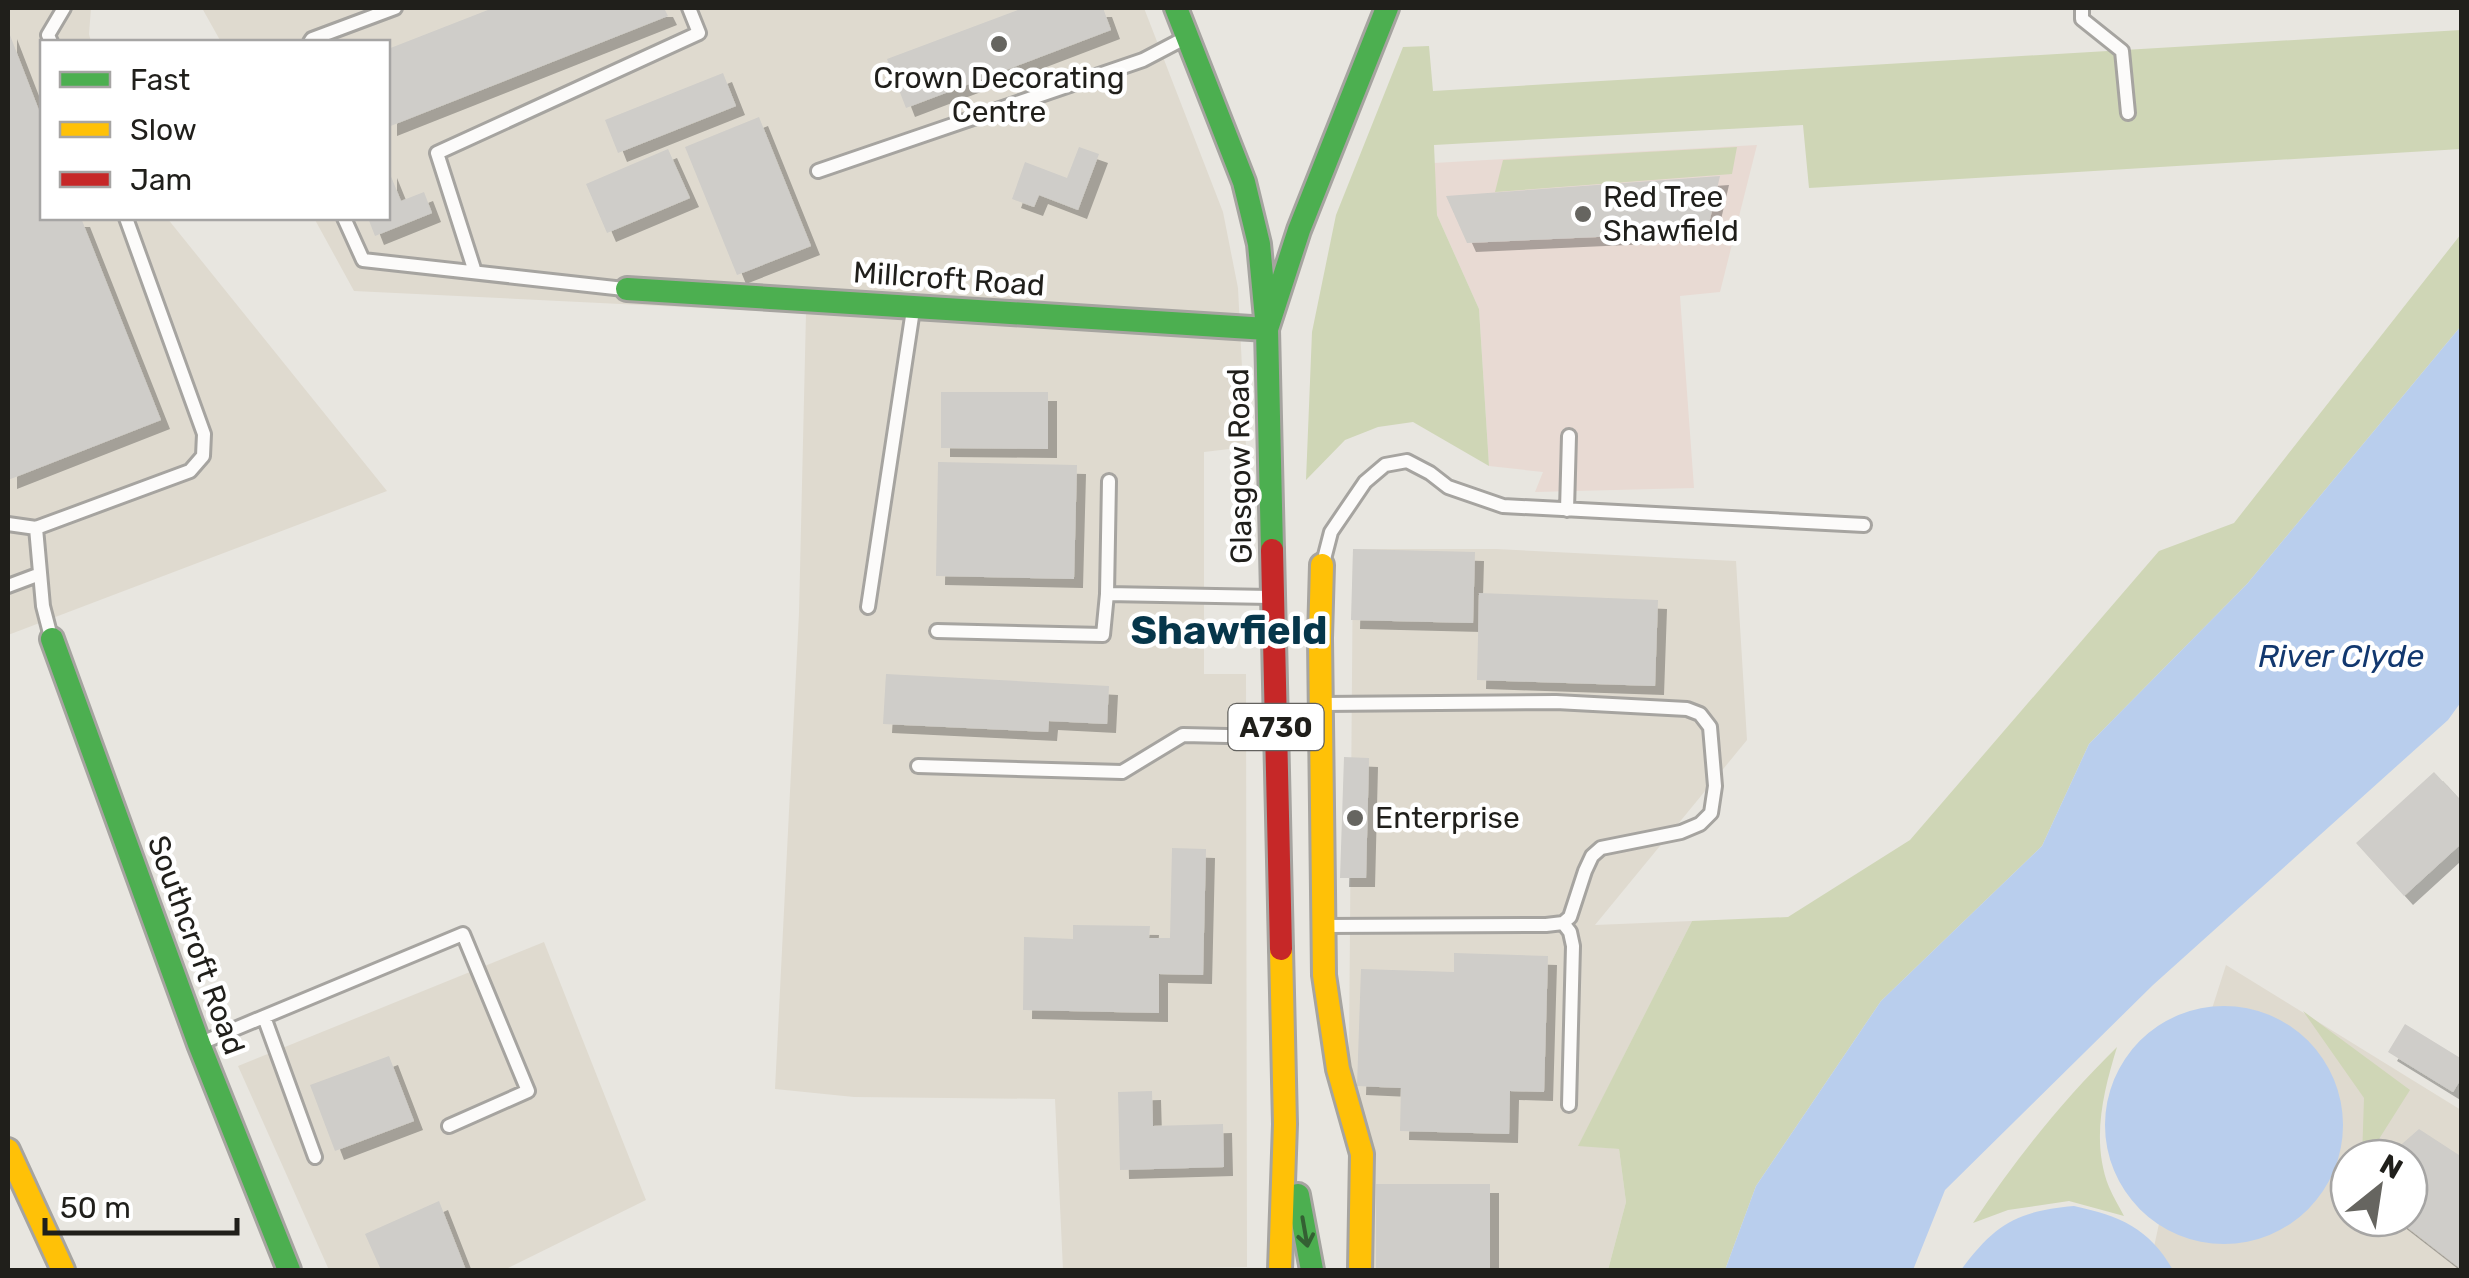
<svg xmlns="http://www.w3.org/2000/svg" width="2469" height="1278" viewBox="0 0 2469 1278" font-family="Rubik,sans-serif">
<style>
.commercial{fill:#e8dad3}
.built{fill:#dfdacf;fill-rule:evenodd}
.green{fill:#cfd6b6}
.water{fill:#b9ceed}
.building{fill:#cfcdc9;filter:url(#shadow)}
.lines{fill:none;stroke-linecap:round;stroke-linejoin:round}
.lane-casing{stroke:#a6a4a0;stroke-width:18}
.fast-casing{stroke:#a6a4a0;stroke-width:28}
.slow-casing{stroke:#a6a4a0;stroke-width:28}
.jam-casing{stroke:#a6a4a0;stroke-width:28}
.lane{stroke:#fcfbfa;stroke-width:12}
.fast{stroke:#4caf50;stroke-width:22}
.slow{stroke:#ffc107;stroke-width:22}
.jam{stroke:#c62828;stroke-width:22}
.oneway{stroke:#346033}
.poi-dot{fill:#666560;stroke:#fff;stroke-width:4}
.labels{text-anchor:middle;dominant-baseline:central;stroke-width:9;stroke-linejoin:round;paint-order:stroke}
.shield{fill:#fff;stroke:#63625f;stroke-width:2.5}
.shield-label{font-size:28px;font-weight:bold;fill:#201f1b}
.poi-label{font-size:30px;fill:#201f1b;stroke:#fff;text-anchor:start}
.street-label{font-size:30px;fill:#201f1b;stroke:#fff}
.water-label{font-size:32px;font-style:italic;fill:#12386f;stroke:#fff}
.district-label{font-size:40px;font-weight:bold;fill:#06364a;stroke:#fff}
</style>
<defs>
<filter id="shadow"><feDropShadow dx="9" dy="9" stdDeviation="0" flood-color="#0004"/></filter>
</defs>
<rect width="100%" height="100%" fill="#e8e6e0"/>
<path class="commercial" d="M1757,145L1720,292L1680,296L1694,488L1535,492L1543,472L1489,466L1479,309L1437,215L1434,163Z"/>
<path class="built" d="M8,8H91L89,34L91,42H42V218H167L387,491L8,635Z
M202,8H1144L1223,212L1238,288L1246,447L1204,452V674H1246L1247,1267L1063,1270L1055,1099L854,1097L775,1089L799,613L806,313L354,291L314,218H388V42H221Z
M1353,549H1496L1736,561L1747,740L1595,925L1692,921L1579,1145L1619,1149L1626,1202L1608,1270H1354L1348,1181Z
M544,942L646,1200L504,1270H329L238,1066Z
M2226,965L2461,1110V1270H2149L2192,1071ZM2349,1158H2409V1218H2349Z"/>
<path class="green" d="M2461,30V149L1809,188L1803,125L1434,145L1437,215L1479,309L1489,466L1413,422L1378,427L1345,440L1306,480L1312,332L1336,215L1403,47L1429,46L1433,91Z
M1737,147L1732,174L1495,192L1503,160Z
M2461,234V326L2247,584L2089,744L2042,846L1881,1001L1756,1186L1725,1270H1608L1626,1202L1619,1149L1578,1146L1692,921L1788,917L1910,840L2159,551L2234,523Z
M2303,1011L2410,1090L2367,1158H2362L2364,1098Z
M2117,1047C2103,1093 2091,1141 2109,1187C2113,1197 2119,1206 2124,1216L2069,1201L2008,1210L1973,1223C2016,1159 2062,1101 2117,1047Z"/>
<path class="water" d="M2461,326V702L2448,720L2153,985L1945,1190L1913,1270H1725L1756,1186L1881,1001L2042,846L2089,744L2247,584Z
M2105 1125a119 119 0 1 1 238 0a119 119 0 1 1-238 0Z
M2074,1206C2120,1216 2149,1228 2173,1270H1961C1995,1224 2017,1211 2074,1206Z"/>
<path class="building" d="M493,8H664L668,16L388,127V49Z
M1023,8H1103L1111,30L906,108L887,59Z
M8,30L42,118V218H81L161,420L8,480Z
M723,73L736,106L618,153L605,120Z
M759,117L811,246L737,275L685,147Z
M1079,147L1099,154L1078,210L1039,195L1034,207L1012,199L1025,162L1067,178Z
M668,149L690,198L607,233L586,184Z
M388,169L401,201L424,192L432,213L375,236L368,218H388Z
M1720,176L1707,232L1467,243L1446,196Z
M941,392H1048V449L941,448Z
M938,462L1077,465L1074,579L936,576Z
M1353,549L1475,552L1473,623L1351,620Z
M1479,593L1658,600L1655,686L1477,680Z
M886,674L1109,686L1107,724L1049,721L1048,732L883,724Z
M1344,757L1369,758L1366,878H1340Z
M2434,772L2462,802V843L2404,896L2356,843Z
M1172,848L1206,849L1203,975L1159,974V1013L1023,1010L1024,937L1073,939V925L1150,926L1149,938H1170Z
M1454,953L1548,956L1544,1092L1510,1091L1509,1134L1400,1131L1401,1088L1357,1086L1361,969L1454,972Z
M2405,1024L2462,1059V1077L2453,1092L2388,1052Z
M389,1056L414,1121L335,1151L310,1085Z
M1152,1091L1153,1126L1223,1124L1224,1167L1120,1170L1118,1092Z
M2419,1129L2462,1157V1270L2395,1218H2409V1158H2386Z
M1376,1184H1490V1270H1376Z
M439,1201L466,1270H381L365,1234Z"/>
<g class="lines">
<g class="lane-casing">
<path id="lane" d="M2082,8V19L2122,51L2128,113
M51,42L48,35L64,8
M310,42L312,39L395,8
M818,171L1143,60L1185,38
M344,218L363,260L624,289
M475,272L437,153L699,33L689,8
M1567,510L1569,436
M8,524L36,528
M1323,563L1331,532L1365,482L1385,465L1407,461L1430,473L1448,487L1503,506L1864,525
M8,586L40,574
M1107,594L1109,481
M868,607L913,310
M937,631L1103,635L1107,594L1270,597
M51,637L43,606L36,528L190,471L203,456L204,434L126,218
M1323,704L1556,702L1687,709L1700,714L1710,727L1715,786L1711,813L1700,824L1681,832L1601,848L1592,856L1585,871L1570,917L1563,923L1546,925L1324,926
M918,766L1122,772L1183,735L1273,737
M1563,923L1570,932L1573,946L1569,1105
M264,1017L315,1157
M201,1043L463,934L528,1091L449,1126"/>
</g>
<g class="fast-casing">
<path id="fast" d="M1176,8L1244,182L1259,244L1267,329L1272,550
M627,289L1267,329L1299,230L1387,8
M52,639L199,1044L289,1270
M1298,1195L1312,1270"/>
</g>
<g class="slow-casing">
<path id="slow" d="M1322,565L1320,638L1324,975L1338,1069L1362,1154L1360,1270
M8,1150L63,1270
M1280,1270L1285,1124L1281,949"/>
</g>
<g class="jam-casing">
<path id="jam" d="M1272,550L1281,949"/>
</g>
<use href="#lane" class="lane"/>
<use href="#fast" class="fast"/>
<use href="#slow" class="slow"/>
<use href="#jam" class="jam"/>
</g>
<defs><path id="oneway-shaft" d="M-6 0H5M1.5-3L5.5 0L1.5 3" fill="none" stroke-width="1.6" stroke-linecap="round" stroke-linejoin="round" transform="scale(2.5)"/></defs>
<use class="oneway" href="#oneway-shaft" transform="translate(1305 1232) rotate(80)"/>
<g class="poi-dot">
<circle cx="999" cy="44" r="10"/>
<circle cx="1583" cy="214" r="10"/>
<circle cx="1355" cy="818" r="10"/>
</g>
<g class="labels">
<rect class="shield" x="1228.5" y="704" width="95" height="46" rx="8"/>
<g class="shield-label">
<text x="1276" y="727">A730</text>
</g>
<g class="poi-label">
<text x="999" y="78" text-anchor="middle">Crown Decorating<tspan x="999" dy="34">Centre</tspan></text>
<text x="1603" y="197">Red Tree<tspan x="1603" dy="34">Shawfield</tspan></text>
<text x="1375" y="818">Enterprise</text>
</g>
<g class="street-label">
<text transform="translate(949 279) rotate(4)">Millcroft Road</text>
<text transform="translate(1240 466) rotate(-91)">Glasgow Road</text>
<text transform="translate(196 945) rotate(70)">Southcroft Road</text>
</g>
<g class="water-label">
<text x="2341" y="656">River Clyde</text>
</g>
<g class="district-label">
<text x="1229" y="630">Shawfield</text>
</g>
</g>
<rect width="2469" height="1278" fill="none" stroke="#201f1b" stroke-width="20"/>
<rect x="40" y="40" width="350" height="180" fill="#ffffff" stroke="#a6a5a4" stroke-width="2.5"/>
<rect x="60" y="72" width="50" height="15" fill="#4caf50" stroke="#a6a5a4" stroke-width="2.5"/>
<text x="130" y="90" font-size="30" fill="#201f1b">Fast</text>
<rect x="60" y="122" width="50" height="15" fill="#ffc107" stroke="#a6a5a4" stroke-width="2.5"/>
<text x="130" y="140" font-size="30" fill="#201f1b">Slow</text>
<rect x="60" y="172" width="50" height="15" fill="#c62828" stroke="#a6a5a4" stroke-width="2.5"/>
<text x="130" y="190" font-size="30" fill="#201f1b">Jam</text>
<g transform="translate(2379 1188) rotate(30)"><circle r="48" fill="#ffffff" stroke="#a6a5a4" stroke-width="2.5"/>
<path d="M0-8L18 38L0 25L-18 38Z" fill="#666560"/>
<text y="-15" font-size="28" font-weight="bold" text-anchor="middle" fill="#201f1b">N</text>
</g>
<path d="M45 1218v15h192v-15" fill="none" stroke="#201f1b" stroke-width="5"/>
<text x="60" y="1218" font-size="30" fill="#201f1b" stroke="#ffffff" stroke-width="8" paint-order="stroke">50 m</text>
</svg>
